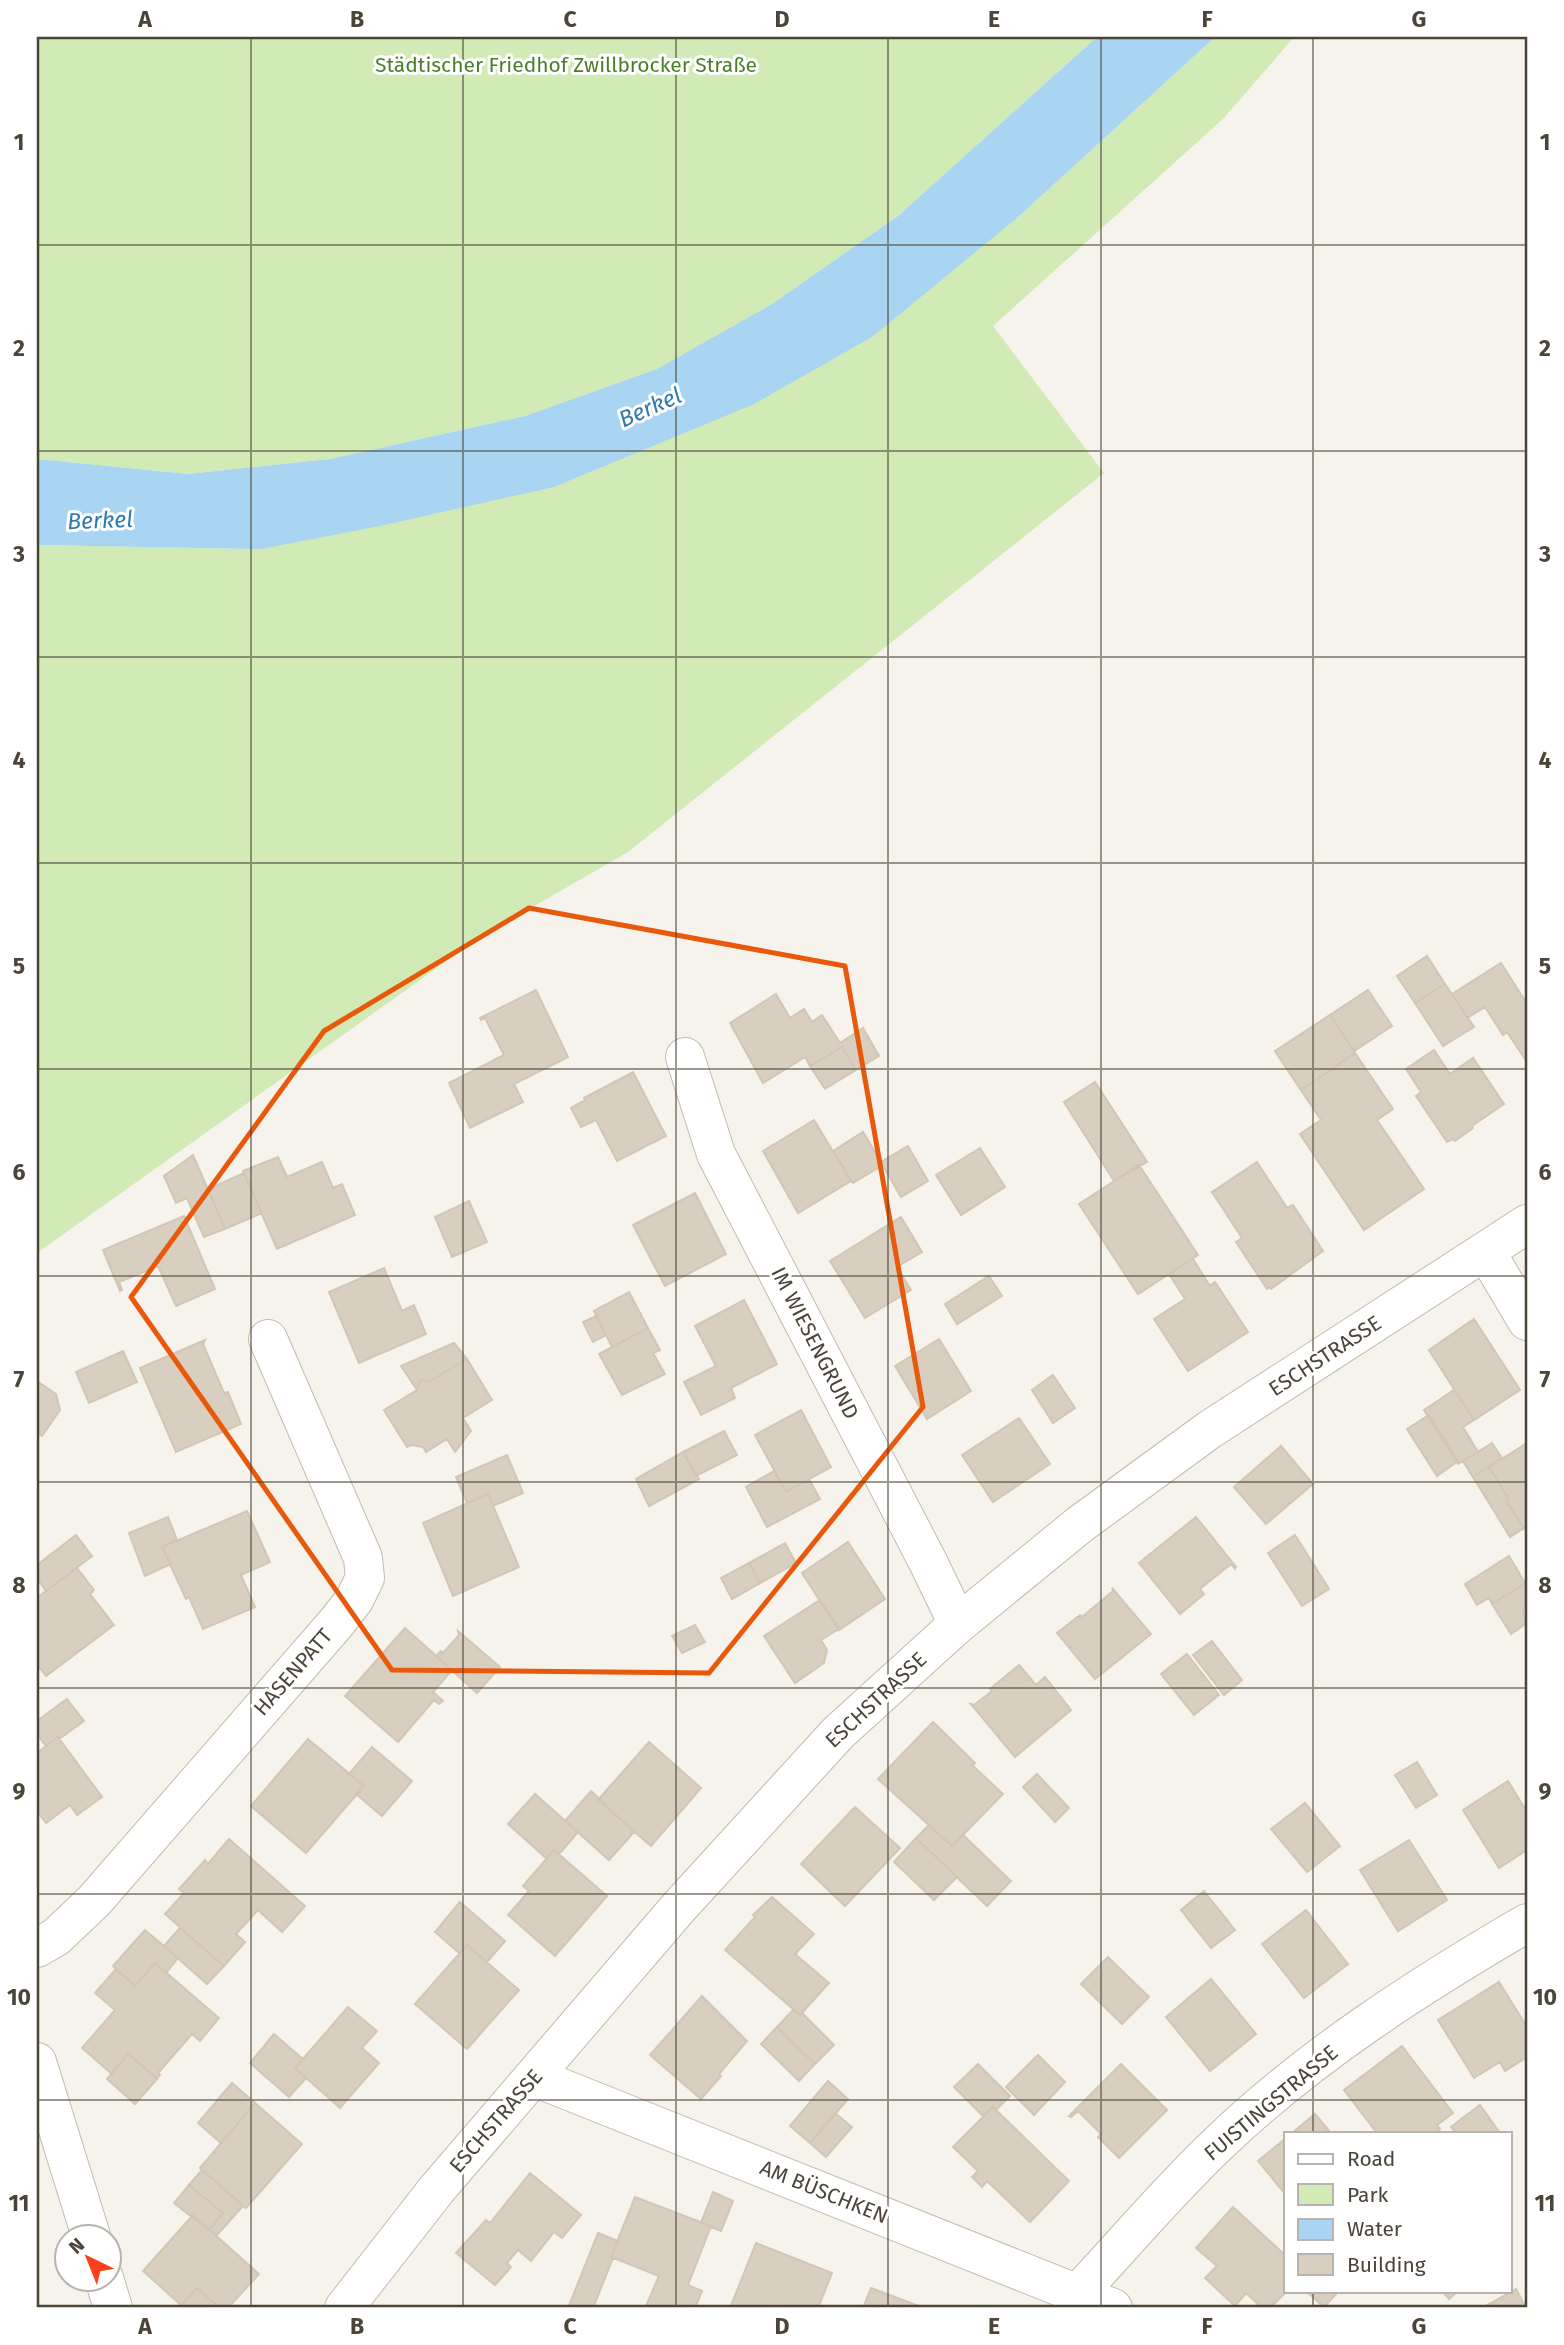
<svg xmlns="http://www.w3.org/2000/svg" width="1564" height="2345" viewBox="0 0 1564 2345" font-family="'Fira Sans',sans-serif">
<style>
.green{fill:#d2eab5}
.water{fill:#a9d4f2}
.building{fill:#d8cfc1;stroke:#d3c7b4;stroke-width:2}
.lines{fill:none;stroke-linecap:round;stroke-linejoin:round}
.minor-casing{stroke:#c2bbae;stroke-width:40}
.minor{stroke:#fff;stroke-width:38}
.marked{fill:none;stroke:#e8590c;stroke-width:5;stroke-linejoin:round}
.grid{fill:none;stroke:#4b4439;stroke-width:2;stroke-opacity:0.55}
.labels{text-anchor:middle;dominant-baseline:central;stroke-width:6;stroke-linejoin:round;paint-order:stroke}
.park-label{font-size:21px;fill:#4a7f2a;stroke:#fff}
.street-label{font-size:21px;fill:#4b4439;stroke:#fff}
.water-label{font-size:23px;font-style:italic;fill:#2e7ab2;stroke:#fff}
.neatline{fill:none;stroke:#4b4439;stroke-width:2.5}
.grid-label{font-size:23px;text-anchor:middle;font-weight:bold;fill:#4b4439}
</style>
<rect width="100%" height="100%" fill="#f6f3ec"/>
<path class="green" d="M37,37H1097L898,216L772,304L657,369L525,416L330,459L188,474L37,459Z
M1215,37H1294L1223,119L993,326L1104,473L628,852L479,938L37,1253V545L261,549L1017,218Z"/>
<path class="water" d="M1097,37H1215L1017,218L872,337L754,404L554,487L380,526L261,549L37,545V459L188,474L330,459L525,416L657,369L772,304L898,216Z"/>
<path class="building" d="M1427,956L1445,984L1415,1003L1397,976Z
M1501,963L1527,1004V1062L1507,1032L1503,1035L1485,1007L1467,1018L1452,994Z
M1445,984L1474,1027L1443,1046L1415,1003Z
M536,990L568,1057L514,1084L523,1102L470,1128L449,1083L504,1055L485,1018L481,1020L480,1018Z
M1368,990L1392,1026L1354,1051L1330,1015Z
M776,994L790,1018L804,1009L812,1022L822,1015L840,1043L863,1028L879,1056L856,1070L842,1047L810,1066L805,1057L763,1083L730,1023Z
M1330,1015L1355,1053L1301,1090L1275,1051Z
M842,1047L856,1070L825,1089L810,1066Z
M1434,1050L1450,1074L1473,1058L1504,1104L1472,1126L1473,1128L1455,1141L1453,1139L1447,1142L1416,1096L1421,1092L1406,1069Z
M1355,1053L1393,1109L1377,1120L1424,1189L1364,1230L1300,1134L1321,1120L1301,1090Z
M633,1072L666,1136L617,1161L596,1120L581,1127L571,1108L585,1100L584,1098Z
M1095,1082L1147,1162L1114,1181L1064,1102Z
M814,1120L851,1181L798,1213L763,1151Z
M863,1132L883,1165L853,1183L833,1151Z
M908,1146L928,1181L901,1197L881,1162Z
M980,1148L1005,1187L961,1215L936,1175Z
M193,1155L225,1229L204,1237L187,1198L176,1203L164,1176Z
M278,1157L287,1177L322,1162L333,1188L342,1184L355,1215L277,1249L243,1171Z
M1257,1162L1287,1208L1293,1205L1323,1251L1271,1289L1269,1287L1267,1289L1236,1242L1242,1238L1212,1192Z
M1139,1165L1198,1255L1138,1294L1079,1204Z
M244,1173L262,1213L225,1229L208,1189Z
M695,1193L726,1254L665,1286L633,1225Z
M469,1201L487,1242L452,1257L435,1217Z
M184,1216L215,1289L176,1306L158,1266L119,1282L122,1290L120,1291L103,1250Z
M901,1217L922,1252L897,1267L911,1290L865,1318L830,1261Z
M1193,1259L1210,1286L1215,1282L1248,1332L1188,1371L1154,1319L1185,1299L1169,1274Z
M384,1268L402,1311L414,1305L426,1334L359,1363L329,1292Z
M989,1276L1002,1296L957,1324L945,1304Z
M629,1292L648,1328L612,1347L594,1311Z
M744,1300L777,1364L731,1388L735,1398L701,1415L684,1382L716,1366L695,1326Z
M596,1316L606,1335L593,1342L583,1322Z
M1474,1319L1520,1390L1474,1420L1429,1350Z
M648,1328L660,1350L653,1353L665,1374L622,1395L599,1354Z
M939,1339L971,1391L927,1419L895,1366Z
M205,1340L203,1344L224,1393L228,1392L241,1424L176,1452L140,1368Z
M454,1343L467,1359L430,1381L420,1380L417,1390L401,1366Z
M123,1351L137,1382L89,1403L76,1372Z
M467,1359L492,1400L463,1418L471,1431L455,1452L447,1439L426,1452L423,1447L411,1445L407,1447L384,1410L417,1390L420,1380L430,1381Z
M1053,1375L1075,1408L1053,1423L1032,1390Z
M37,1381L56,1394L60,1410L42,1436L37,1433Z
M1454,1390L1474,1420L1463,1427L1478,1452L1458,1464L1424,1410Z
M801,1410L831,1467L786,1492L755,1435Z
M1429,1415L1458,1461L1437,1476L1407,1429Z
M1019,1418L1050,1464L993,1502L962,1455Z
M724,1431L737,1455L696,1476L683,1452Z
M1492,1443L1502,1458L1473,1477L1463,1461Z
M1527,1443V1527L1524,1529L1506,1501L1509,1499L1489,1467Z
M1281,1446L1313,1484L1266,1524L1234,1487Z
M683,1452L699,1479L649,1506L636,1479Z
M507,1455L523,1493L493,1506L488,1494L467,1503L456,1477Z
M1489,1467L1509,1499L1506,1501L1524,1528L1510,1537L1473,1477Z
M774,1471L786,1492L809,1479L820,1499L767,1527L746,1487Z
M488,1494L519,1567L453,1596L423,1523Z
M247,1511L270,1562L241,1575L255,1607L203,1629L189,1597L186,1599L162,1547Z
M168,1517L177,1540L162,1547L171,1564L145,1576L129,1533Z
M1196,1517L1236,1567L1235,1569L1231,1564L1200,1589L1204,1594L1180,1614L1139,1563Z
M76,1535L92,1556L46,1591L37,1578V1565Z
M1295,1535L1329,1589L1302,1606L1268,1553Z
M848,1542L885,1599L839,1630L802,1573Z
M785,1543L796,1563L760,1583L749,1563Z
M1509,1556L1525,1583L1492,1604L1489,1598L1477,1605L1465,1584Z
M749,1563L760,1583L732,1599L721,1578Z
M77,1568L94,1590L90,1594L114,1625L46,1676L37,1664V1598Z
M1526,1583L1527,1610L1523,1612L1527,1623L1511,1634L1492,1604Z
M1112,1588L1151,1634L1095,1679L1057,1633L1080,1615L1082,1617L1113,1591Z
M820,1600L839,1629L821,1640L827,1650L824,1663L795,1683L764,1636Z
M695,1625L705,1642L682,1653L672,1636Z
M405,1628L452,1670L433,1692L443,1701L439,1704L434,1700L398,1742L345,1696Z
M458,1631L500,1667L477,1693L436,1656L441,1651L443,1653L459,1635Z
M1212,1641L1242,1680L1224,1695L1193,1655Z
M1187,1654L1219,1695L1194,1715L1161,1674Z
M1019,1665L1036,1685L1045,1677L1071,1710L1015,1757L971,1704L974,1705L992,1691L990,1689Z
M67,1699L84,1721L59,1739L58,1737L46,1746L37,1734V1721Z
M933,1722L975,1763L972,1765L1003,1794L952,1846L878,1779Z
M58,1737L102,1797L77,1815L70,1805L46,1823L37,1811V1753Z
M308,1739L364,1786L306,1853L251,1806Z
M649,1742L701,1788L651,1846L598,1800Z
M372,1747L412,1781L382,1816L356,1794L364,1786L349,1774Z
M1417,1762L1437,1795L1416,1808L1395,1775Z
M1037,1774L1069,1808L1055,1822L1023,1787Z
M1508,1781L1527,1812V1850L1499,1868L1463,1810Z
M591,1791L634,1832L609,1860L565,1821Z
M535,1794L578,1832L559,1854L554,1850L546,1858L508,1824Z
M1305,1803L1340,1846L1307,1872L1271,1829Z
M855,1807L900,1848L845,1906L801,1864Z
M929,1825L952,1846L963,1835L1011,1881L987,1906L916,1838Z
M916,1838L957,1877L934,1900L894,1862Z
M229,1839L305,1906L282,1932L258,1910L236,1934L245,1942L224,1966L165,1914L184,1893L179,1889L205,1860L208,1864Z
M1409,1840L1447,1900L1398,1931L1360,1870Z
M554,1850L607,1896L555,1956L508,1915L529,1891L523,1886Z
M1204,1891L1235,1930L1211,1948L1181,1910Z
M772,1897L814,1934L795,1954L829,1983L800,2015L725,1950L755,1917L753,1915Z
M460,1902L505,1941L487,1962L467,1945L459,1953L435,1932Z
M1306,1910L1348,1964L1304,1998L1262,1944Z
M180,1928L224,1966L207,1984L164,1946Z
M145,1930L178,1958L166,1973L155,1963L135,1986L113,1966Z
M467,1945L519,1990L467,2049L415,2004Z
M1108,1957L1149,1997L1122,2024L1081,1984Z
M155,1963L219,2018L200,2041L192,2034L158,2073L160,2075L157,2078L128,2054L112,2074L82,2048L115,2010L95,1993L116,1969L135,1986Z
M1211,1979L1256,2034L1210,2071L1166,2017Z
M1499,1982L1527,2027V2057L1505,2071L1500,2062L1474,2078L1438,2020Z
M702,1996L747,2041L719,2074L721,2076L701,2099L650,2055Z
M348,2007L377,2031L362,2048L379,2063L340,2108L295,2068Z
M794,2009L800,2015L802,2013L834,2045L815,2064L777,2027Z
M777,2027L815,2064L799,2081L761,2044Z
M274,2034L303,2059L295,2068L306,2078L289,2097L250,2063Z
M1402,2046L1453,2113L1437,2125L1440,2129L1435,2133H1377L1344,2090Z
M128,2054L157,2079L135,2104L107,2079Z
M1038,2055L1065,2082L1034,2115L1006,2087Z
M978,2064L1010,2096L996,2110L993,2107L983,2116L954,2087Z
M1121,2064L1167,2110L1119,2158L1098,2137L1101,2134L1078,2111L1071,2117L1069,2116Z
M828,2081L848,2099L810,2143L790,2126Z
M232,2083L255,2103L221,2143L198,2123Z
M255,2103L302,2144L246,2208L200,2168Z
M1480,2105L1500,2133H1456L1451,2127Z
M993,2107L1069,2181L1030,2222L987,2181L982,2187L972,2177L978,2171L953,2147Z
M835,2113L852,2127L826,2157L810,2143Z
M1315,2114L1331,2133H1292Z
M1286,2138V2195L1258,2161Z
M202,2170L243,2206L216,2236L209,2230L223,2213L189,2185Z
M530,2173L581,2215L562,2238L554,2232L531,2261L518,2250L507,2263L511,2267L495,2285L456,2253L486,2220L490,2223Z
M189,2185L223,2213L209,2230L174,2203Z
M713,2192L733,2201L721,2231L701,2223Z
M635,2197L711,2226L688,2285L702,2291L695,2308H653L646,2306L659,2276L611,2257Z
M1233,2207L1286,2256L1287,2291L1270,2308H1262L1246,2293L1235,2306L1205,2278L1217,2266L1196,2248Z
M193,2215L259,2274L228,2308H220L197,2288L181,2305L143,2271Z
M598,2233L618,2241L611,2257L613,2258L593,2308H568Z
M756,2243L832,2273L818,2308H730Z
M197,2288L220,2308H179Z
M871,2288L924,2308H863Z
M1516,2289L1526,2308H1482Z
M1306,2291H1339L1324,2307Z
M1442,2291H1458L1449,2299Z"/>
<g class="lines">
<g class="minor-casing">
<path id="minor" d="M685,1057L716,1154L928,1562L958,1624
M1486,1252L1527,1321
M37,1948L56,1937L94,1901L337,1622L354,1600L365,1578L363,1558L268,1339
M37,2062L91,2236
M534,2077L1113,2308
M104,2278L113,2308
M1078,2293C1125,2243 1170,2189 1220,2142C1311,2055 1419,1986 1527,1923
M344,2308L437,2189L679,1907L838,1733L958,1624L1079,1525L1209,1430L1527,1224"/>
</g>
<use href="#minor" class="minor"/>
</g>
<path class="marked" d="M529,908L845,966L923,1407L709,1673L392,1670L131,1297L324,1031Z"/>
<path class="grid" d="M251,37V2308M463,37V2308M676,37V2308M888,37V2308M1101,37V2308M1313,37V2133M37,245H1527M37,451H1527M37,657H1527M37,863H1527M37,1069H1527M37,1276H1527M37,1482H1527M37,1688H1527M37,1894H1527M37,2100H1527M1313,2291V2308"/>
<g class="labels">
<g class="park-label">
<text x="566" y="65">Städtischer Friedhof Zwillbrocker Straße</text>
</g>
<g class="street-label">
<text transform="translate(815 1343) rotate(63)">IM WIESENGRUND</text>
<text transform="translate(1325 1356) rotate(-33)">ESCHSTRASSE</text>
<text transform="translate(293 1672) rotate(-49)">HASENPATT</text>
<text transform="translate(876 1700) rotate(-43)">ESCHSTRASSE</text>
<text transform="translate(1271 2103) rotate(-40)">FUISTINGSTRASSE</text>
<text transform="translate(496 2121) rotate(-49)">ESCHSTRASSE</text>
<text transform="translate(824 2192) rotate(22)">AM BÜSCHKEN</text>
</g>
<g class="water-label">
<text transform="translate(650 407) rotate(-24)">Berkel</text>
<text transform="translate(100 520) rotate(-2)">Berkel</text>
</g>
</g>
<rect width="1564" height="2345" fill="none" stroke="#ffffff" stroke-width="77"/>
<rect x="1284" y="2132" width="228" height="161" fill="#ffffff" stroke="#b7b4b0" stroke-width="2"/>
<rect x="1298" y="2154" width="35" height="10" fill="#ffffff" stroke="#b7b4b0" stroke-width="2"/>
<text x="1347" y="2166" font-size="21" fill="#4b4439">Road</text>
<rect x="1298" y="2184" width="35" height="21" fill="#d2eab5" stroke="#b7b4b0" stroke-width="2"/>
<text x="1347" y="2202" font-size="21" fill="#4b4439">Park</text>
<rect x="1298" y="2219" width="35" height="21" fill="#a9d4f2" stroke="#b7b4b0" stroke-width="2"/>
<text x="1347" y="2236" font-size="21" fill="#4b4439">Water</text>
<rect x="1298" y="2254" width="35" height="21" fill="#d8cfc1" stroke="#b7b4b0" stroke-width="2"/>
<text x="1347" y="2272" font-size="21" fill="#4b4439">Building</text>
<g transform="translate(88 2258) rotate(317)"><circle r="33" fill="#ffffff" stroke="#b7b4b0" stroke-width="2"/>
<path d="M0-5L12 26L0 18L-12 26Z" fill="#fc3f1d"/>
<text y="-10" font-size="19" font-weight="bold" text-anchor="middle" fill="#4b4439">N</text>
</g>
<rect x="38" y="38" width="1488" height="2268" class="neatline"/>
<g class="grid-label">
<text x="145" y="27">A</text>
<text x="357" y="27">B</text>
<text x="570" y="27">C</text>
<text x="782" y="27">D</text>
<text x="994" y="27">E</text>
<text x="1207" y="27">F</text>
<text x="1419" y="27">G</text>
<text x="19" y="150">1</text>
<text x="1545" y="150">1</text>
<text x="19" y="356">2</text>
<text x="1545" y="356">2</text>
<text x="19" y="562">3</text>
<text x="1545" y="562">3</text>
<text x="19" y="768">4</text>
<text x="1545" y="768">4</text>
<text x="19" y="974">5</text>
<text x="1545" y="974">5</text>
<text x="19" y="1180">6</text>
<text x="1545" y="1180">6</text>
<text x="19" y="1387">7</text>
<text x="1545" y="1387">7</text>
<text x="19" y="1593">8</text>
<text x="1545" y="1593">8</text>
<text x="19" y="1799">9</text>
<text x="1545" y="1799">9</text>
<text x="19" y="2005">10</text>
<text x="1545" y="2005">10</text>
<text x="19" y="2211">11</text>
<text x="1545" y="2211">11</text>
<text x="145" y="2334">A</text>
<text x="357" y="2334">B</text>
<text x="570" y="2334">C</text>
<text x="782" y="2334">D</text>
<text x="994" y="2334">E</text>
<text x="1207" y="2334">F</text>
<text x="1419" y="2334">G</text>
</g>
</svg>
